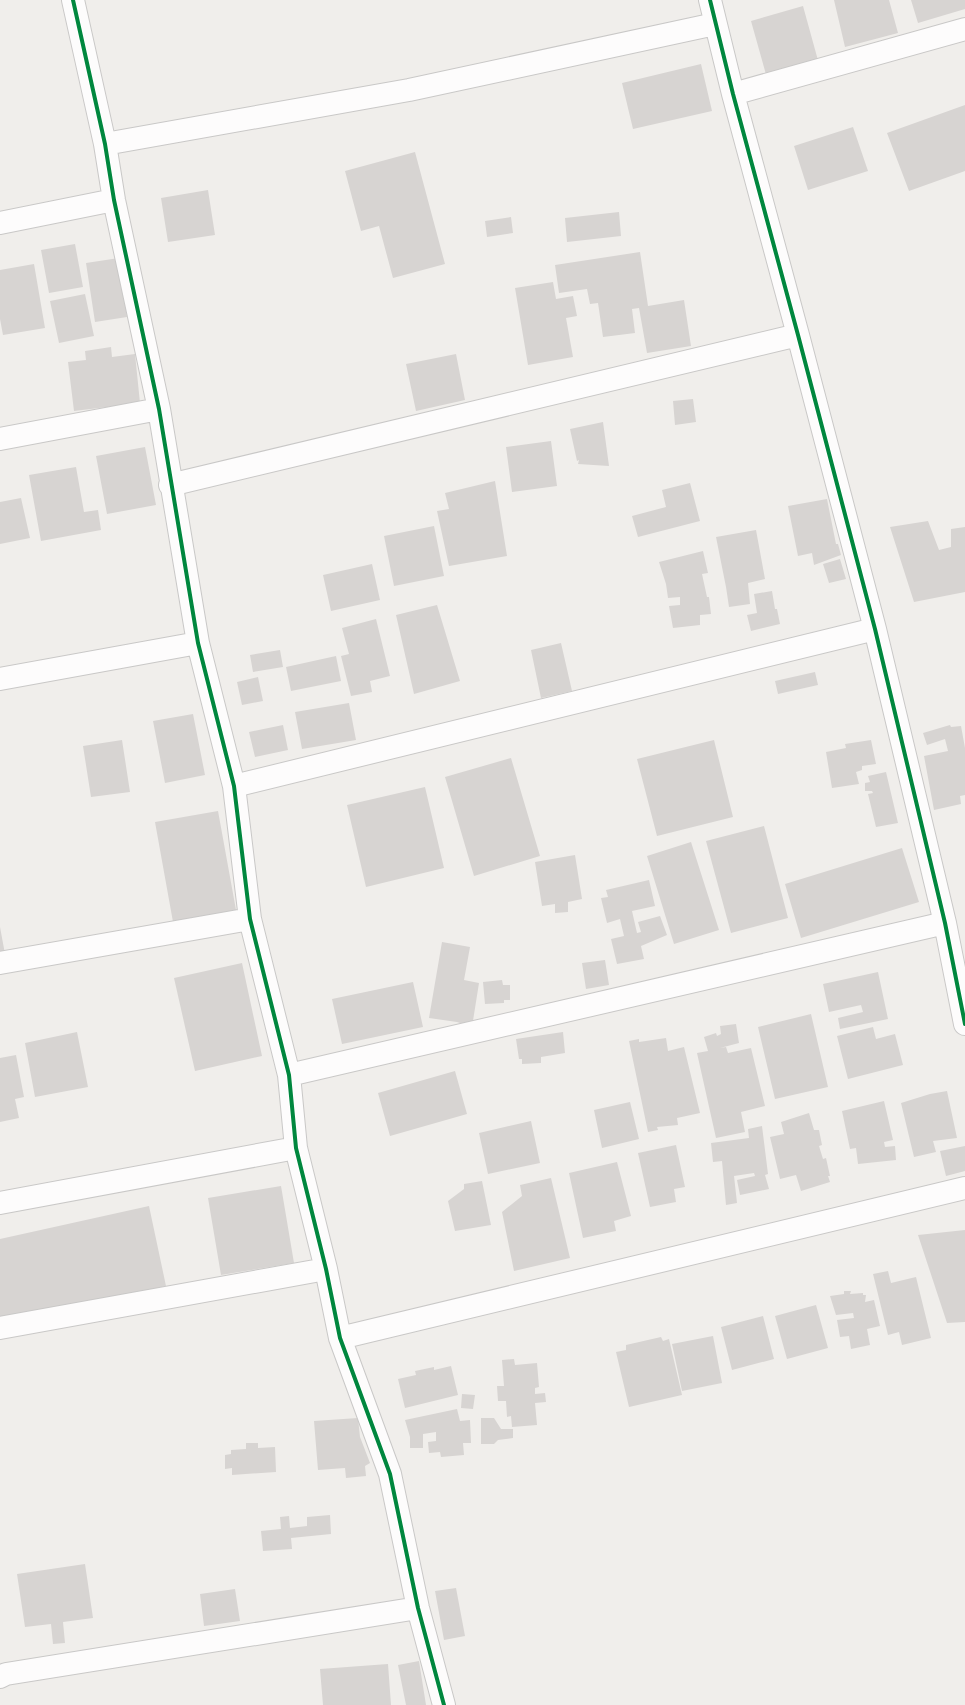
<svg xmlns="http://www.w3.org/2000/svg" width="965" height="1705" viewBox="0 0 965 1705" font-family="'DejaVu Sans',sans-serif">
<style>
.building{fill:#d7d4d2}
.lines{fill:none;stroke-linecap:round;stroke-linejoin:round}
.minor-casing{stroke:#c9c8c7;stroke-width:24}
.minor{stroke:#fdfcfc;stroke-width:22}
.cycleway-casing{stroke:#fff;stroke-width:6}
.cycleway{stroke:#00873e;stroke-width:4}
</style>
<rect width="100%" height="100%" fill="#f0eeeb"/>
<path class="building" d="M834,0H889L898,33L845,47Z
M911,0H965V9L918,23Z
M803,6L819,64L767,78L751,21Z
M701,64L712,111L633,129L622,83Z
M965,105V171L909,191L887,133Z
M853,127L868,171L808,190L794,146Z
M415,152L445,264L393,278L379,226L361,231L345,171Z
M208,190L215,235L168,242L161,198Z
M619,212L621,236L567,242L565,218Z
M511,217L513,233L487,237L485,221Z
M75,244L83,287L49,293L41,250Z
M640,252L648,306L684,300L691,346L647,353L639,308L632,309L635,333L603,337L598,303L590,304L587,289L559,293L555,265Z
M119,258L127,317L95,322L86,263Z
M34,264L45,328L3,335L0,319V270Z
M553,282L556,299L573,296L577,316L566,318L573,357L528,365L515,288Z
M85,294L94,336L59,343L50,301Z
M111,347L112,357L135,354L140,403L74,411L68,362L86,360L85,351Z
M456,354L465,400L416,411L406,364Z
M693,399L696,422L675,425L673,401Z
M603,422L609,466L578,464L579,460L577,461L570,429Z
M551,441L557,486L512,492L506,447Z
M145,447L156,505L107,514L96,456Z
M76,467L84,512L98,510L101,530L41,541L29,475Z
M495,481L507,556L449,566L437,511L449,509L445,493Z
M690,483L700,521L638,537L632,516L666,507L662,490Z
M21,498L30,538L0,544V502Z
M827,499L836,544H838L841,555L814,565L812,553L798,556L788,506Z
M928,521L939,550L951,547V529L965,527V592L914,602L890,527Z
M434,526L444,576L394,586L384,536Z
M756,530L765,579L748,583L750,604L729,607L726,587L716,537Z
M703,551L708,573L702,574L707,597H709L711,614L700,615V625L673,628L669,606L680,605V597L668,598L666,584L659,562Z
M840,559L846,579L829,583L823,564Z
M372,564L380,600L331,611L323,575Z
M772,591L775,609H777L780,624L751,631L747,615L757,613L754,594Z
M437,605L460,681L414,694L396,615Z
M376,619L390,676L370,681L372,692L351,696L341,656L349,654L342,628Z
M561,643L572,691L541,698L531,650Z
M280,650L283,667L253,672L250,655Z
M336,656L341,681L291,691L286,667Z
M815,672L818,685L778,694L775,681Z
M258,677L263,701L242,705L237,682Z
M349,703L356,740L302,749L295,712Z
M193,714L205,775L165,783L153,721Z
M283,725L288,750L255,757L249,732Z
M950,725L951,727L961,726L965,748V795L960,796L961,804L934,810L924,756L948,751L945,739L927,745L923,733Z
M122,740L130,792L91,797L83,746Z
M714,740L733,817L657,836L637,759Z
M871,740L876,764L862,766V770L856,772L859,784L832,788L826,752L846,748L845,744Z
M511,758L540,856L474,876L445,777Z
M886,772L898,823L876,827L868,794L873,793L872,791H865V783L870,782L868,776Z
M425,787L444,868L366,887L347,805Z
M218,811L236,910L173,922L155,822Z
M764,826L788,918L731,933L706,841Z
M691,842L719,930L674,944L647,856Z
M902,848L919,902L801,938L785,884Z
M575,855L582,899L568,902V912L555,913V904L542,906L535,862Z
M649,880L655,906L632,911L637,933L641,932L638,922L660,916L667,935L641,946L644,959L617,964L611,939L624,936L620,919L607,923L601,898L608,897L606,890Z
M0,927L5,954L0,955Z
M442,942L470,947L464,980L479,983L472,1027L457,1022L429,1018Z
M605,960L609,985L586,989L582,963Z
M242,963L262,1056L195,1071L174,978Z
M878,972L888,1019L840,1029L838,1018L863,1012L861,1005L829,1012L823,984Z
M502,980L503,985H510V1000H504V1003L485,1004L483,982Z
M413,982L423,1027L342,1044L332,999Z
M811,1014L828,1087L775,1099L758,1027Z
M736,1024L739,1043L720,1048L726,1047L728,1053L751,1048L765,1106L741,1112L745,1132L716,1138L697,1053L708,1051L704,1037L716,1033L717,1036L721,1034L720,1026Z
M873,1027L876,1039L895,1034L903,1065L848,1079L837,1036Z
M77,1032L88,1087L35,1097L25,1043Z
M563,1032L565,1053L541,1057V1063L522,1064V1059H519L516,1039Z
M666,1038L668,1051L684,1047L700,1113L677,1118L678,1125L657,1127L658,1130L648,1132L629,1041L639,1039V1042Z
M16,1055L24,1097L15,1099L19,1118L0,1122V1058Z
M455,1071L467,1114L390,1136L378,1093Z
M947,1091L957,1138L933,1141L936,1152L914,1157L901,1103L930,1094Z
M884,1101L893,1140L884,1142L885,1147L895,1146L896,1160L858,1164L856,1148L850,1149L842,1111Z
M630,1102L639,1139L602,1148L594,1110Z
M809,1113L814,1130H819L822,1145L819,1146L823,1159L826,1158L830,1176H828L830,1182L801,1191L796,1175L780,1179L770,1137L784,1134L781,1122Z
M531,1121L540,1163L488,1174L479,1133Z
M762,1126L768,1174L765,1175L769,1189L740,1195L737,1180L755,1176L754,1173L734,1176L737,1203L726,1205L722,1161L713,1162L711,1143L749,1138L748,1129Z
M676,1145L685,1187L674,1189L676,1202L650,1207L638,1153Z
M965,1146V1171L946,1176L940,1151Z
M617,1162L631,1216L614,1221L616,1231L583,1238L569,1173Z
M551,1178L570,1258L514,1271L502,1212L522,1196L520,1185Z
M482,1181L491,1225L455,1231L448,1201L464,1189V1184Z
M281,1186L294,1263L221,1275L208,1198Z
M149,1206L166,1286L0,1323V1239Z
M965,1230V1322L947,1323L918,1235Z
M888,1271L891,1283L916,1277L931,1338L902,1345L899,1332L888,1335L873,1274Z
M844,1291H851L850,1294L863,1293V1295H866L865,1302L874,1300L880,1326L867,1329L870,1345L851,1349L849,1336L840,1337L837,1320L854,1318L853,1313L836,1315L830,1296L844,1294Z
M816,1305L828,1348L787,1359L775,1316Z
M763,1316L774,1359L732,1370L721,1327Z
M713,1336L722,1383L682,1391L672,1344Z
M661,1337L663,1341L669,1339L682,1395L629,1407L616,1352L626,1350V1345Z
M514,1359L515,1365L537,1363L539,1387L535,1388V1394L545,1393L546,1402L535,1403L537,1425L512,1427L511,1416L507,1417L506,1401H498L497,1386H504L502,1360Z
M451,1366L458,1395L405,1408L398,1379L416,1375L415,1371L434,1367V1370Z
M462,1394L475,1395L473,1409L461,1408Z
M457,1409L460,1421L470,1420L471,1443H463L464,1455L441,1457L440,1452L429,1453L428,1442L436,1441V1432L423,1434V1448H410V1437L405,1420Z
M358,1418L360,1437L370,1463L365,1466L366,1476L346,1478L345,1468L318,1470L314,1421Z
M481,1418H494L501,1429H513V1438L498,1440L494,1444H481Z
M246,1443H258V1448L275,1447L276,1472L232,1475V1468L225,1469V1455L231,1454V1450L246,1449Z
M330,1515L331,1534L291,1538L292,1549L263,1551L261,1531L281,1529L280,1517L289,1516L290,1528L307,1526V1517Z
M85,1564L93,1618L63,1622L65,1643L53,1644L51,1624L25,1627L17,1574Z
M456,1588L465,1636L444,1640L435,1591Z
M235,1589L240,1621L204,1626L200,1594Z
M419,1661L426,1705H406L398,1665Z
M388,1664L391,1705H323L320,1669Z"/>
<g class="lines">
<g class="minor-casing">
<path id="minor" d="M73,0L105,144L114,200L159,409L198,643L234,786L250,919L289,1075L296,1148L326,1269L340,1338L390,1474L418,1608L444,1705
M710,0L733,94L798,335L875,629L945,923L965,1024
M733,94L965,29
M105,144L409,90L715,24
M0,223L114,200
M0,439L159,409
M170,485L798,335
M0,679L198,643
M234,786L875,629
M0,963L250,919
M289,1075L945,923
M0,1203L296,1148
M0,1328L326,1269
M340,1338L965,1188
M0,1677L6,1674L418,1608"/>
</g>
<use href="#minor" class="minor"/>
<g class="cycleway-casing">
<path id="cycleway" d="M73,0L105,144L114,200L159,409L198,643L234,786L250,919L289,1075L296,1148L326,1269L340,1338L390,1474L418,1608L444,1705
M710,0L733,94L798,335L875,629L945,923L965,1024"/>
</g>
<use href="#cycleway" class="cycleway"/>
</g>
</svg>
